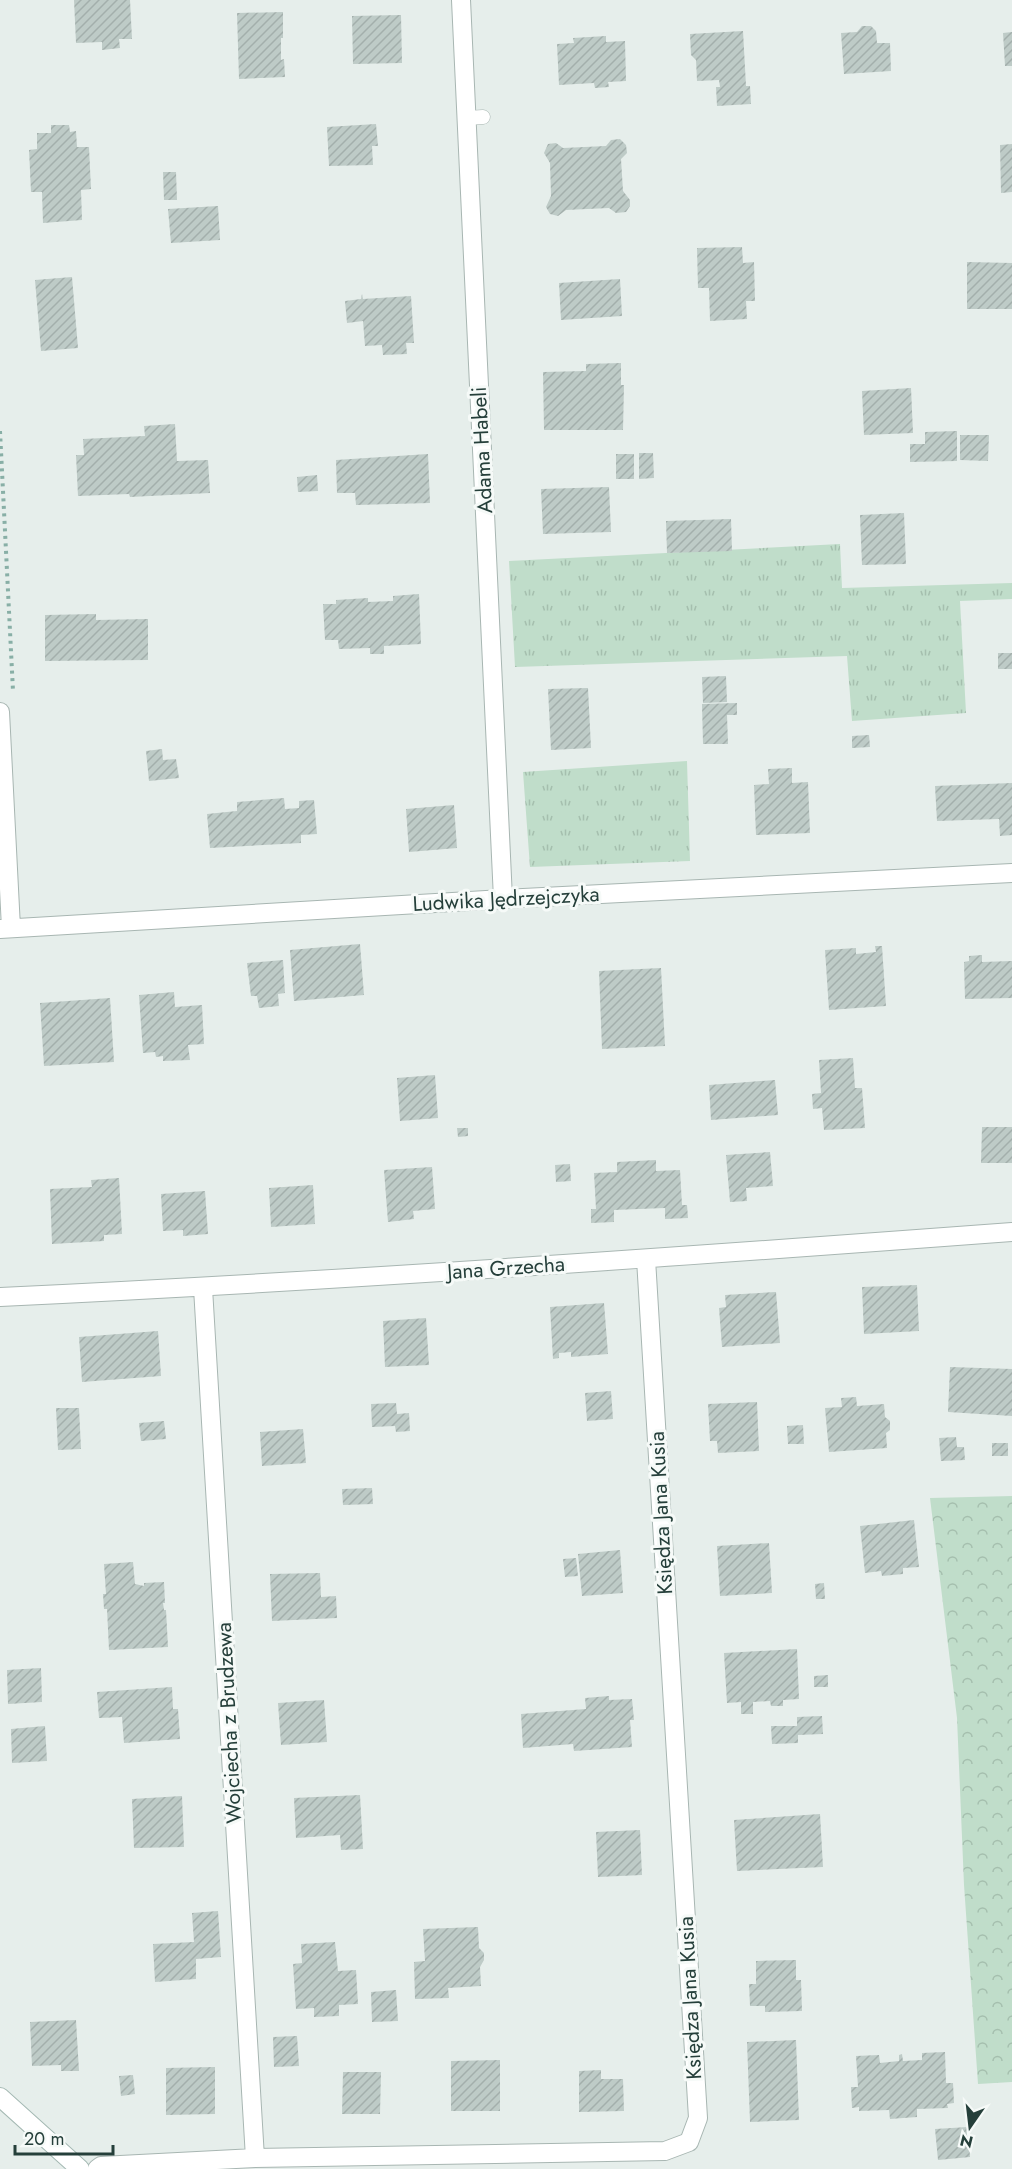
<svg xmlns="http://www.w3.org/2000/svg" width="1012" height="2169" viewBox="0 0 1012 2169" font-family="Jost,sans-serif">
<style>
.grass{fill:url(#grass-tufts)}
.forest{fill:url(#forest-crowns)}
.building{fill:url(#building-hatch)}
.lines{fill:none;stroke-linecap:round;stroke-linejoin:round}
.lane-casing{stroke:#a8b6b2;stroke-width:15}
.street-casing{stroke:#a8b6b2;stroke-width:20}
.secondary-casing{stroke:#a4b9b3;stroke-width:20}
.path{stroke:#88afa6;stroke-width:4;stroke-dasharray:3 4.5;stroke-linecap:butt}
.lane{stroke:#fff;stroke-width:14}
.street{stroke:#fff;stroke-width:18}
.secondary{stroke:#fff;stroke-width:18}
.labels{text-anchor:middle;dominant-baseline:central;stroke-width:6;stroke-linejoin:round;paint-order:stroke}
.street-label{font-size:21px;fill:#253f3a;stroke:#f6faf8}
</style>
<defs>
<pattern id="grass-tufts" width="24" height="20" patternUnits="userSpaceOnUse" patternTransform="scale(1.5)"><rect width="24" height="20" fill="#c0ddca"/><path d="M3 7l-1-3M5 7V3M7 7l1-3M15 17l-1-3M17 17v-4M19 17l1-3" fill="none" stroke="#a5bfae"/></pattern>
<pattern id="forest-crowns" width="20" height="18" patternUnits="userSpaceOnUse" patternTransform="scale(1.5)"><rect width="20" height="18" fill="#c0ddca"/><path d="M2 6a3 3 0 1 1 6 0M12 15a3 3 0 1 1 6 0" fill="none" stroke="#a5bfae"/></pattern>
<pattern id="building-hatch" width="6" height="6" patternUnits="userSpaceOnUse" patternTransform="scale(1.5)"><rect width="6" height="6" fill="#becbc7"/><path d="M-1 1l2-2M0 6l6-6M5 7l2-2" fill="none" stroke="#a3afac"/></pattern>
</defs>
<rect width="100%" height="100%" fill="#e6eeeb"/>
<path class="grass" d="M840,544L842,588L1012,583V599L960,601L966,713L852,721L847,656L515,667L509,561Z
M687,761L690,861L530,867L523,772Z"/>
<path class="forest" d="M1012,1496V2082L978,2084L964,1885L957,1718L930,1498Z"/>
<path class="building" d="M74,0H130L132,39H119L120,48L102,50V42L76,43Z
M283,12V38H281V60L284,59L285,77L239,79L237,13Z
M401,15L402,63L353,64L352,16Z
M862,26H871L876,31L877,43H890L891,71L844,74L841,33L857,32Z
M743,31L746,86H750L751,104L717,106L716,87H720L719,80L697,81L696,60L691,55L690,34Z
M1012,32V66H1005L1003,33Z
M606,36V42L625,41L626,81L608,82L609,87L595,88L594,83L559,85L557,44L574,43L573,38Z
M376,124L378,146H372L373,165L329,166L327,127Z
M51,125H69L70,132L76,131L77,147H89L91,189L81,190L82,220L43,223L42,192H31L29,150L37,149V133H51Z
M620,139L626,145L627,153L621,159L623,191L630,200V206L626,212L616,213L609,208L566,210L558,216L550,214L546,207L551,196L550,163L544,153L548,144L556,143L563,148L606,146L611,140Z
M1012,144V192L1001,193L1000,145Z
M163,172H176L177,200H164Z
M218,206L220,240L171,243L168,209Z
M742,247L743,263L754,262L755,301H746L747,319L710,321L709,288H698L697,248Z
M967,262L1012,263V309H967Z
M72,277L78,348L41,351L35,280Z
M620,279L622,316L561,320L559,283Z
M362,294L363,299L411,296L414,343H406L407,354L383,355L382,345L365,346L363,321L347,323L345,301L361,299Z
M621,363V385H624L623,430H544L543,372L586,371V364Z
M911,388L913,433L864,435L862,391Z
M175,424L177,461L208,460L210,493L130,497L129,494L78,496L76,455H84L83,439L145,436L144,426Z
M957,431V461L910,462V444H925V432Z
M960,435H989L988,461L960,460Z
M639,453H653L654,478L639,479Z
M428,454L430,503L356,505L355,493H337L336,460Z
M616,454H634V479H616Z
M317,475L318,491L298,492L297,477Z
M609,487L611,532L543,534L541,489Z
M904,513L906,564L862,565L860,515Z
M731,519L732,551L667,553L666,521Z
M419,594L421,644L384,646V654H370V648L339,649L338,640H325L323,604H336V600L368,598V602L393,601V596Z
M96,614V620L148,619V660L45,661V615Z
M998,653H1012V669H998Z
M726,676L727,702L703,703L702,677Z
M588,688L591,748L551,750L548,689Z
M737,703V715H727L728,744H703L702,704Z
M869,735L870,747L852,748V736Z
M162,749L163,760L176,759L179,778L149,781L146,751Z
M792,768V783L808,782L810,833L756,835L754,785L769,784L768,769Z
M1012,783V835L1000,836L999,819L937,821L935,786Z
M284,798L285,809L299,808V801L314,800L317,834L301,835V843L210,848L207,814L237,811V802Z
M454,805L457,848L409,852L406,809Z
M360,944L364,995L294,1001L290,950Z
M875,946H882L886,1006L829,1010L825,950L856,948V954L876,952Z
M982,955V962L1012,961V998L965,999L964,962L969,961V956Z
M283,960L285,993L278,994L279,1006L259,1008L257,996H251L247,963Z
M661,968L665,1046L602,1049L599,971Z
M174,992L175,1007L202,1005L204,1044L188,1045L190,1060L163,1061V1056L156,1057L155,1052L143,1053L139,995Z
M110,998L114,1062L44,1066L40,1003Z
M853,1058L855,1088H862L865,1128L824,1130L822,1108L813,1109L812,1094L821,1093L819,1060Z
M435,1075L438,1118L400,1121L397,1078Z
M775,1080L778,1115L711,1120L709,1085Z
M982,1127H1012V1163H981Z
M457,1128H468V1136L458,1137Z
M770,1152L773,1186L746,1188L747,1201L730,1202L726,1155Z
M656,1160V1171L680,1170L682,1205H687L688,1218L665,1219V1208L639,1209L614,1210V1222L591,1223V1209H596L594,1173L617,1172V1162Z
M570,1164L571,1181L556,1182L555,1165Z
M432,1167L435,1209L413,1211L414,1219L388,1222L384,1170Z
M119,1178L122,1234L104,1235V1241L52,1244L50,1189L92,1187L91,1180Z
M313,1185L315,1224L271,1227L269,1188Z
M205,1191L208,1234L183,1236V1230L163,1231L161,1194Z
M917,1285L919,1331L864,1334L862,1287Z
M776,1292L780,1343L722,1347L719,1308L726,1307L725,1295Z
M604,1303L608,1354L571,1357V1352L559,1353V1358L553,1359L550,1307Z
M426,1318L429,1365L385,1367L383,1321Z
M158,1331L161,1376L82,1382L79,1337Z
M950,1367L1012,1369V1416L948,1412Z
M611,1391L613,1419L587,1421L585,1393Z
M856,1397L857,1406L884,1404L885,1417L890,1421V1430L886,1433L887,1448L829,1452L825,1408L842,1407L841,1398Z
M757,1402L759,1451L718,1453L717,1441H710L708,1404Z
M396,1403L397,1414L409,1413L410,1431L396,1432L395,1426L372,1427L371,1404Z
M56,1408H79L81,1449L58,1450Z
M164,1421L166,1439L141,1441L139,1423Z
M803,1425L804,1444H788L787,1426Z
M303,1429L306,1463L262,1466L260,1432Z
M956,1437L957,1447H964L965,1460L941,1461L939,1438Z
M992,1443H1008V1456H992Z
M372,1488L373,1504L343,1505L342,1489Z
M914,1520L919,1567L903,1568V1574L882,1576L881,1571L865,1573L860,1526Z
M769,1543L772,1593L720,1596L717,1546Z
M620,1550L623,1593L582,1596L578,1554Z
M576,1558L578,1576L565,1577L563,1559Z
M133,1562L135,1584L144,1586V1583L164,1582L165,1603H163L164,1610H166L168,1647L109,1650L107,1609H104L103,1594H106L104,1564Z
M320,1573L321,1597L336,1596L337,1618L272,1621L270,1574Z
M824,1583L825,1599H816L815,1584Z
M797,1649L799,1699L783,1700V1706H771L770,1701L753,1702V1714H741V1702L727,1703L724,1653Z
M41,1668L42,1702L8,1704L7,1670Z
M828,1675V1687H814V1676Z
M172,1687L173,1709H178L180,1739L124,1743L122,1717L99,1718L97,1692Z
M609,1696V1700L632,1699L634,1720H630L632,1747L574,1751L573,1744L523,1748L521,1714L586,1709L585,1698Z
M324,1700L327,1742L281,1745L278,1703Z
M822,1716L823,1734L798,1735V1743L772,1744L771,1726H797V1717Z
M45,1726L47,1761L12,1763L11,1729Z
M360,1795L363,1849L341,1850L340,1835L296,1838L294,1798Z
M182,1796L184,1847L134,1848L132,1799Z
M820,1814L823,1867L737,1871L734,1820Z
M640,1830L642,1875L598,1877L596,1832Z
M218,1911L221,1957L196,1959V1979L155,1982L153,1944L194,1942L192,1913Z
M478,1927L479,1948L484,1953V1960L480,1967L481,1986L448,1988L449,1998L415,1999L414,1962L425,1961L423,1929Z
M335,1942L338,1971L356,1970L358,2004L339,2005V2016L314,2017V2008L296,2009L293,1964L302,1963L301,1944Z
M796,1960V1980H801L802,2011L765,2012V2006H750L749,1984H756V1961Z
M396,1990L398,2021L372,2022L371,1992Z
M76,2020L79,2071H61V2065L32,2066L30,2022Z
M297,2036L299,2066L274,2067L273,2037Z
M796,2040L799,2120L750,2122L747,2042Z
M945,2052L946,2083H953L954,2103L947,2104L948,2108L917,2109V2117L890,2119L889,2110L859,2111V2107L852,2108L851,2087H858L856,2056L879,2055L880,2063L899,2061V2055L902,2054L903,2061L922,2060V2053Z
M500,2060V2111H451V2061Z
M215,2067V2114L166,2115V2068Z
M601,2070V2079H623L624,2111L579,2112V2071Z
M343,2072H381L380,2114H342Z
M133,2075L135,2094L121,2096L119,2076Z
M968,2127L970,2157L938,2160L935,2129Z"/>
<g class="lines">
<g class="lane-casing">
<path id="lane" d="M467,118L483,117"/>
</g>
<g class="street-casing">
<path id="street" d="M461,0L503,899
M0,712L11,928
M0,929L503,899L1012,873
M203,1288L255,2158
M0,1297C338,1281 675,1257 1012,1232
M97,2169L101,2166L255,2158L665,2151L689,2142L698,2118L646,1259"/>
</g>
<g class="secondary-casing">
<path id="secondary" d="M0,2097L80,2169"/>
</g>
<path class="path" d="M0,431L13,691"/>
<use href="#lane" class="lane"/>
<use href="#street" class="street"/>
<use href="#secondary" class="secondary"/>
</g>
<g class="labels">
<g class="street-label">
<text transform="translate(482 450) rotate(-93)">Adama Habeli</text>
<text transform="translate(506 899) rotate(-3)">Ludwika Jędrzejczyka</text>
<text transform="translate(506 1268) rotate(-4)">Jana Grzecha</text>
<text transform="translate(661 1513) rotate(-93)">Księdza Jana Kusia</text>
<text transform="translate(229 1723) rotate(-93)">Wojciecha z Brudzewa</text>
<text transform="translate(690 1998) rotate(-93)">Księdza Jana Kusia</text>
</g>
</g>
<g transform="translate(970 2127) rotate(194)" stroke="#f6faf8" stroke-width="4.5" paint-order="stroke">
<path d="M0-4.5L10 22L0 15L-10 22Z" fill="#253f3a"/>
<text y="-9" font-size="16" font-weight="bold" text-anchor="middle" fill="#253f3a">N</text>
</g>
<path d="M15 2145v9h98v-9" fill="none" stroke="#253f3a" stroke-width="3"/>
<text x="24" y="2145" font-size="18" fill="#253f3a" stroke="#f6faf8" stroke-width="4.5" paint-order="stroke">20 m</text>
</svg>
